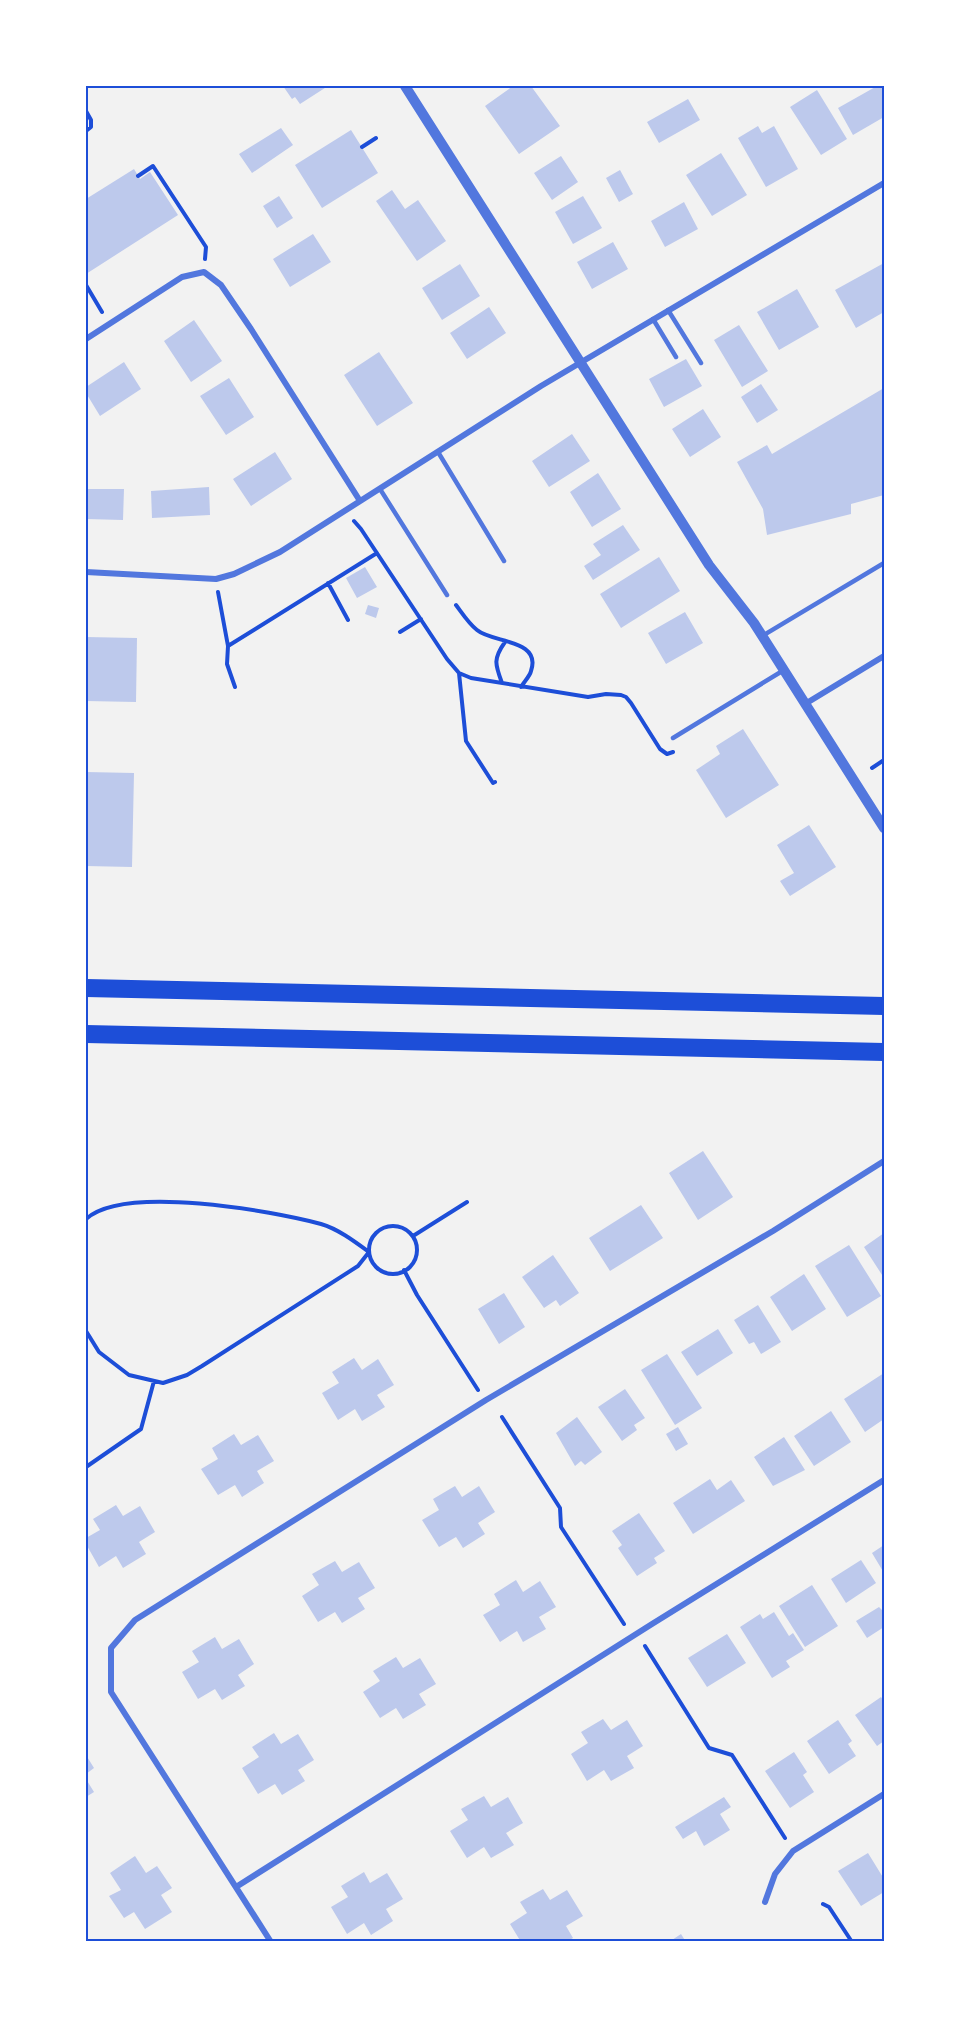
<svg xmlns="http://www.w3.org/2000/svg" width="970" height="2027" viewBox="0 0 970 2027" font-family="'Fira Sans Condensed',sans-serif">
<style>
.building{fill:#bdc9ec}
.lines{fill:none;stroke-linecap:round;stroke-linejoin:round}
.path{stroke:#1d4ed8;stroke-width:4}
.service{stroke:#5277de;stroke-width:4.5}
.minor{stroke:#5277de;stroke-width:6}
.tertiary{stroke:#5277de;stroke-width:10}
.motorway{stroke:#1d4ed8;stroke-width:18}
.neatline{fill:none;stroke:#1d4ed8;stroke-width:2}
</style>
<rect width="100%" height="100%" fill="#f2f2f2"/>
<path class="building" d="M283,86H328L300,104L295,97L292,99Z
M513,86H531L560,126L519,154L485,106Z
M877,86H881L884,92V117L853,135L838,108Z
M817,90L847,139L821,155L790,107Z
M688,99L700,120L659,143L647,122Z
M758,126L762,133L774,126L798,169L766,187L738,138Z
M281,128L293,145L252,173L239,154Z
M351,130L378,173L322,208L295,165Z
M721,153L747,195L712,216L686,175Z
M561,156L578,182L552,200L534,173Z
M134,169L140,179L150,172L178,215L86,274V199Z
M620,170L633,194L619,202L606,178Z
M392,190L405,209L418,200L446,241L417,261L376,201Z
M279,196L293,218L277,228L263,206Z
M583,196L602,228L573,244L555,212Z
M684,202L698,229L665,247L651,221Z
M313,234L331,262L290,287L273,259Z
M613,242L628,269L592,289L577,262Z
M884,263V312L856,328L835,290Z
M460,264L480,296L442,320L422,288Z
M797,289L819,327L779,350L757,312Z
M489,307L506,333L467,359L450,333Z
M194,320L222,361L191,382L164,341Z
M739,325L768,371L742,387L714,340Z
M379,352L413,403L377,426L344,375Z
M686,359L702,386L664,407L649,379Z
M124,362L141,389L100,416L86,393V387Z
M229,378L254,417L226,435L200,396Z
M761,384L778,410L757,423L741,397Z
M884,388V495L851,504V514L767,535L763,509L737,462L767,445L772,454Z
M703,409L721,437L690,457L672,429Z
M572,434L590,461L549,487L532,461Z
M275,452L292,479L251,506L233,479Z
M598,473L621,509L592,527L570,492Z
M209,487L210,515L152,518L151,491Z
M86,489H124L123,520L86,519Z
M623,525L640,550L593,580L584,566L601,555L593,544Z
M659,557L680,591L621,628L600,594Z
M365,567L377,587L357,598L346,578Z
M368,605L379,608L376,618L365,614Z
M685,612L703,643L666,664L648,633Z
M86,637L137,638L136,702L86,701Z
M743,729L779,785L726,818L696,770L720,754L716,746Z
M86,772L134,773L132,867L86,866Z
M809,825L836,867L790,896L780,881L794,873L777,845Z
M703,1151L733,1197L698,1220L669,1173Z
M641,1205L663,1238L610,1271L589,1238Z
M884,1233V1278L864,1247Z
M849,1245L881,1296L847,1317L815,1266Z
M553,1255L579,1293L560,1306L556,1300L544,1308L522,1277Z
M804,1274L826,1309L792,1331L770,1297Z
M504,1293L525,1327L499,1344L478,1309Z
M758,1305L781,1342L761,1354L754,1342L749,1344L734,1320Z
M718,1329L733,1353L697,1376L681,1352Z
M667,1354L702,1408L675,1425L641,1370Z
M354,1358L362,1370L378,1359L394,1385L377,1395L385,1407L362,1421L355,1409L338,1420L322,1393L339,1383L332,1372Z
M884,1373V1419L865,1432L844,1399Z
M625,1389L645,1418L634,1425L637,1430L622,1441L598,1407Z
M831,1411L851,1442L814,1466L794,1436Z
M577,1417L602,1452L585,1465L581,1461L575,1466L556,1433Z
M678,1427L688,1444L676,1451L666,1434Z
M234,1434L241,1445L258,1435L274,1461L257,1471L264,1483L242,1497L235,1485L218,1495L201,1469L218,1459L212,1448Z
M784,1437L805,1470L773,1486L754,1457Z
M710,1479L717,1490L731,1480L745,1501L693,1534L673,1503Z
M455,1486L462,1497L479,1486L495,1512L478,1523L485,1534L463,1548L456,1537L439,1547L422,1520L439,1510L433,1499Z
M116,1505L123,1516L140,1506L155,1532L139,1542L146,1554L123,1568L116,1556L99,1567L86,1544V1538L100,1530L93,1519Z
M639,1513L665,1551L654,1558L657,1563L637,1576L618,1548L622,1545L612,1531Z
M884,1545V1573L872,1553Z
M861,1560L876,1583L846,1603L831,1579Z
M335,1561L342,1572L359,1562L375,1588L358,1598L365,1609L342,1623L335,1612L318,1622L302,1596L319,1585L312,1574Z
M516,1580L523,1592L540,1581L556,1607L539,1617L546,1629L523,1642L517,1631L500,1642L483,1615L500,1605L494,1594Z
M812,1585L838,1626L805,1647L779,1606Z
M879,1607L884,1612V1627L867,1638L856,1621Z
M774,1612L789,1636L793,1633L804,1650L786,1661L790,1667L772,1678L740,1627L760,1614L763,1619Z
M727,1634L746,1663L707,1687L688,1658Z
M215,1637L222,1649L239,1639L254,1664L238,1675L245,1686L222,1700L215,1689L198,1699L182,1672L199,1662L192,1651Z
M396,1657L403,1668L420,1658L436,1684L419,1694L426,1705L403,1719L396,1708L380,1718L363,1692L380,1681L373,1671Z
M881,1697L884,1701V1741L877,1746L855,1715Z
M603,1719L611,1730L627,1720L643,1746L627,1756L634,1768L611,1781L604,1770L587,1781L571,1754L588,1743L581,1732Z
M838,1720L852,1741L848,1744L856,1756L829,1774L807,1741Z
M274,1733L281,1744L298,1734L314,1760L298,1770L305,1781L282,1795L275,1784L258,1794L242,1768L259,1757L252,1747Z
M794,1752L807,1772L803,1775L814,1792L790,1808L765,1771Z
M86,1755L94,1768L86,1774Z
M86,1779L94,1792L86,1797Z
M484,1796L491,1807L508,1797L523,1823L506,1833L514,1845L491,1858L484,1847L467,1858L450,1831L468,1820L461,1809Z
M724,1797L731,1807L720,1814L730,1830L704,1846L696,1831L683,1839L675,1827Z
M868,1853L884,1879V1892L861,1906L838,1871Z
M135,1856L146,1873L157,1866L172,1888L161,1895L172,1912L145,1929L134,1912L124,1918L109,1896L121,1890L110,1873Z
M364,1872L370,1883L387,1873L403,1899L386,1909L393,1921L371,1935L364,1923L347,1934L331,1907L348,1897L341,1886Z
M543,1889L550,1900L567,1890L583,1916L566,1926L573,1938L566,1942H521L510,1924L527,1913L520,1902Z
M681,1934L686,1942H669Z"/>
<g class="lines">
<path class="path" d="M86,111L91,120V127L86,131
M362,147L376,138
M138,176L153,166L206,247L205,259
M86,285L102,312
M354,521L361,529L447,659L459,673L471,678L588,697L606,694L621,695L626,697L631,703L660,749L667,754L673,752
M328,583L348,620
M218,592L228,646L227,664L235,687
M456,605C462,613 469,624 477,630C492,643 542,639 531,671C530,676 524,682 521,687
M400,632L421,619
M228,646L377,553
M459,673L466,741L493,783L495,782
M502,683C495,664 493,659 505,642
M872,768L884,760
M86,1219C124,1184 272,1211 321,1224C338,1229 354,1241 369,1252L358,1266L202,1366L187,1375L163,1383L129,1375L99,1352L86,1331
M369 1250a24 24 0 1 1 48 0a24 24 0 1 1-48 0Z
M413,1236L467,1202
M404,1270L417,1295L478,1390
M502,1417L560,1508L561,1527L624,1624
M86,1467L141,1429L154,1381
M645,1646L709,1748L732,1755L785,1838
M823,1904L829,1907L852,1942"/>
<path class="service" d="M668,310L701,363
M653,319L676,357
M438,452L504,561
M380,489L447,595
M762,636L884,563
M673,738L784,670"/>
<path class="minor" d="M86,339L182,277L204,272L221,285L251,329L360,501
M86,572L216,579L234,574L280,552L541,386L884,183
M805,704L884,656
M236,1887L652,1624L884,1480
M765,1902L775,1874L793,1851L884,1794
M271,1942L111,1692V1648L135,1620L486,1400L773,1231L884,1161"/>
<path class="tertiary" d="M405,86L709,565L754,623L884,828"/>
<path class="motorway" d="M86,988L884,1006
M86,1034L884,1052"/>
</g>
<rect width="970" height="2027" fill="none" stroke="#ffffff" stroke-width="174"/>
<rect x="87" y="87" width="796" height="1853" class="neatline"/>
</svg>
